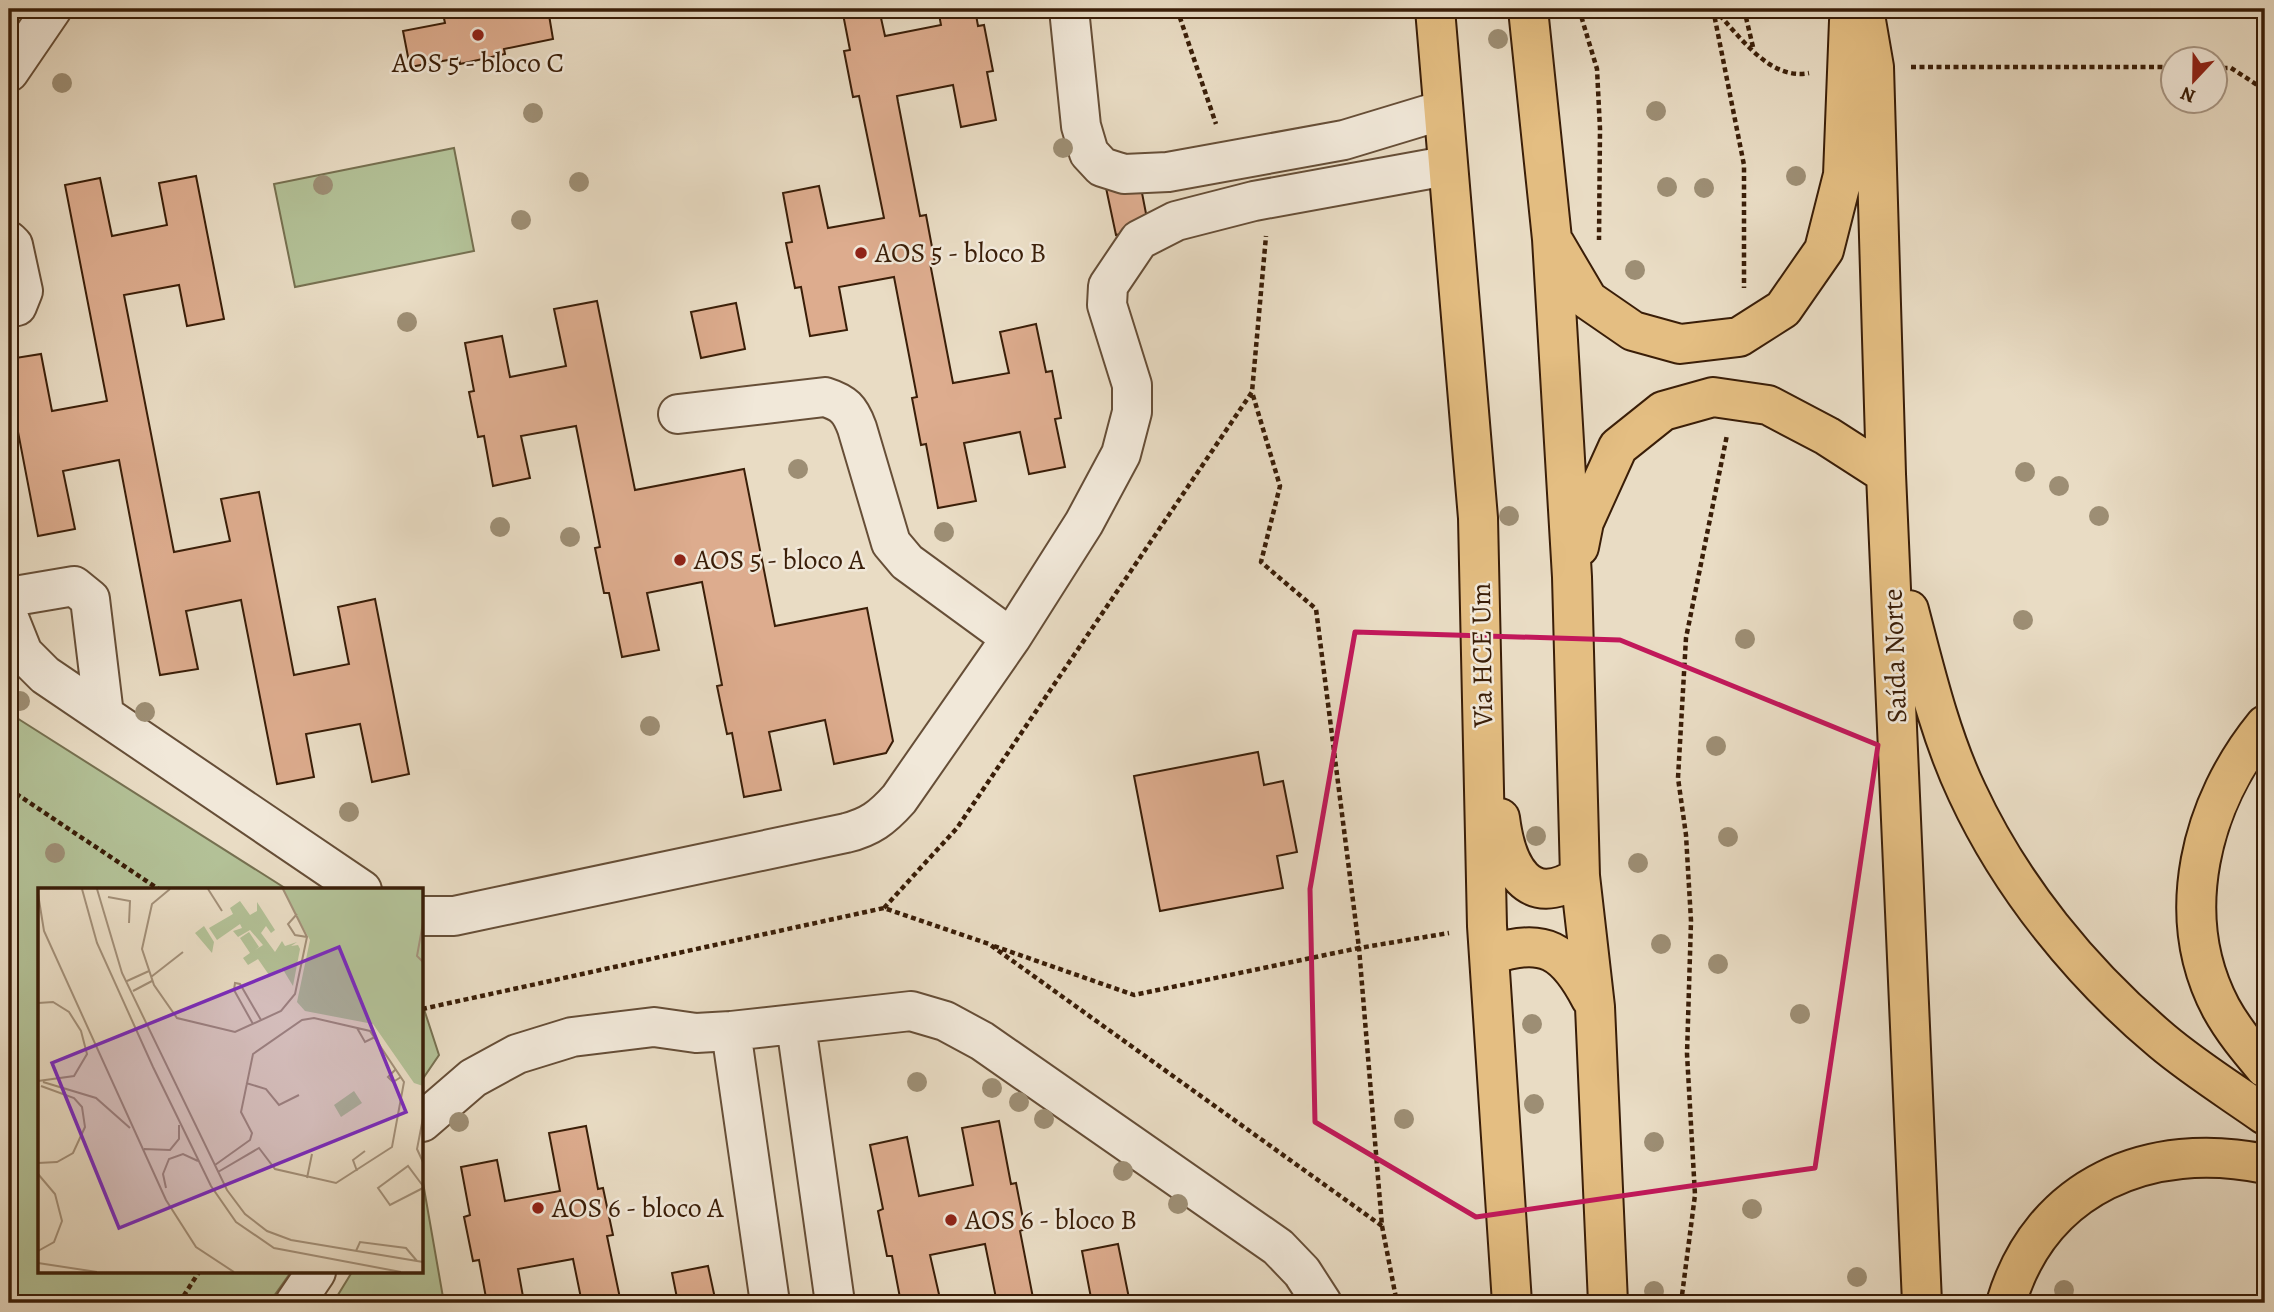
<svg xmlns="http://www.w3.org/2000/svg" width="2274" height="1312" viewBox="0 0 2274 1312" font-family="Alegreya,serif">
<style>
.green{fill:#b3c197;stroke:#767050;stroke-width:2}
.building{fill:#ddac8e;stroke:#3a1e08;stroke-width:2}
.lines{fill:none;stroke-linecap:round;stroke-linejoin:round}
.minor-casing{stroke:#664e37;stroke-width:42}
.major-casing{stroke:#3a1e08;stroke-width:42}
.highway-casing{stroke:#3a1e08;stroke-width:42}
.path{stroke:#3a1e08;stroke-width:4.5;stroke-dasharray:5 3.5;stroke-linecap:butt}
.minor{stroke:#f1e8d9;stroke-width:38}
.major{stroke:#e4be82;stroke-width:38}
.highway{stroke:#e4be82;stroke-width:38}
.tree{fill:#9d8e74}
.marked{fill:none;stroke:#c2185b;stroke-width:5;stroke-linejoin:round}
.poi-dot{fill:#8f2418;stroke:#f1e8d9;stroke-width:2.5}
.labels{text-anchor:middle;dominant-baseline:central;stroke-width:5;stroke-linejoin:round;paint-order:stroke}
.poi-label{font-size:28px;fill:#3a1e08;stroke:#f1e8d9;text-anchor:start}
.street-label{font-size:28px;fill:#3a1e08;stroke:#f1e8d9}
.inset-road{fill:none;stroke:#a39079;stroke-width:2}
.view{fill:#7b2cbf;fill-opacity:0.15;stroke:#7b2cbf;stroke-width:3.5}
.inset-edge{fill:none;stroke:#3a1e08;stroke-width:3.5}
</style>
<rect width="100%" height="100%" fill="#e9dcc4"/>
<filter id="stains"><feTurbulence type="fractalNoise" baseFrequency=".00286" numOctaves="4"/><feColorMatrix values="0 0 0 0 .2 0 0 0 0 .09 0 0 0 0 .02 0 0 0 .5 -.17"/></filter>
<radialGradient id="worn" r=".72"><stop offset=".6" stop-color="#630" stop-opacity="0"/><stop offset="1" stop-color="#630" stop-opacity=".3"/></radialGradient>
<path class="green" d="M454,148L474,251L295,287L274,184Z
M9,713L288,890H40V1272H291L269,1303H9Z
M422,1003L439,1055L422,1080Z
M422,1177L444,1303H333L352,1272H422Z"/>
<path class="building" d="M442,9H548L553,39L504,49L505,54L460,64L459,58L410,67L403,31L445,23Z
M842,9H879L885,36L941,25L938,9H975L978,26L984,25L993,71L987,72L996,120L961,127L953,85L897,96L898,102L920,216L926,215L935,263H930L953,383L1009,373L1000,332L1036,324L1046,372L1052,371L1061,418L1055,419L1065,467L1029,474L1020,432L964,443L976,501L938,508L926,444L921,445L912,398L917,397L894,277L839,287L847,330L810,336L801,287L795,288L786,243L792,242L783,193L819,186L828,228L884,218L859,96L853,97L844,51L850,50Z
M1136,162L1149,229L1116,235L1102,169Z
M196,176L224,319L187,326L179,285L124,295L174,552L230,541L221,499L259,492L294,675L349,664L338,607L375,599L409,774L372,782L360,724L306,734L314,777L277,784L241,600L186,611L198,669L160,675L119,460L63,471L75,529L38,536L9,385V359L41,354L52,411L107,401L65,185L100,178L112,236L167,225L159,183Z
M597,301L635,490L744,469L775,626L867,608L893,741L886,753L834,764L825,720L769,732L781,790L744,797L732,733L727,734L717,686L722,685L702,582L647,593L659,650L622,657L609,593H604L595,548L600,547L576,426L521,436L530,478L493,486L484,436L478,437L469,392L474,391L465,343L502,336L510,377L566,366L554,309Z
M736,303L745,349L701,358L691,312Z
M1258,752L1264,785L1283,781L1297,852L1277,856L1283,888L1160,911L1134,776Z
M999,1121L1011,1184L1016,1183L1025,1229L1020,1231L1034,1303H997L985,1244L930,1255L941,1303H901L892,1256H887L878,1211L883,1209L870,1145L907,1137L919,1196L973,1185L962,1128Z
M586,1126L598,1189L603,1188L613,1235L607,1236L621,1303H582L573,1259L518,1269L524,1302L487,1303L479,1260L473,1261L464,1217L470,1215L461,1167L497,1160L505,1201L560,1191L549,1133Z
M1118,1244L1130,1303H1092L1082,1251Z
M708,1266L716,1303H678L672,1273Z"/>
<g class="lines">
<g class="minor-casing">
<path id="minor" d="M1069,9L1081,126L1089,153L1102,167L1124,174L1168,172L1344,140L1443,110
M9,72L52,9
M9,241L13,245L23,291L17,306L9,308
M678,414L825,397C844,403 850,409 857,428L891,543L907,562L1011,638
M9,597L74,586L90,599L104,715
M9,618L23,653L45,675L362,890
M422,916H454L846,833C870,827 882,818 899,799L1011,638L1084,523L1121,454L1132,412V385L1107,305L1108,286L1139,240L1176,221L1254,201L1446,166
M796,1025L835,1303
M731,1031L770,1303
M422,1122L473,1078L517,1054L572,1037L654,1027L696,1033L731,1031L911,1011L945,1021L982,1041L1278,1247L1302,1272L1322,1303
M295,1303L316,1272"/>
</g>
<g class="major-casing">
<path id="major" d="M1435,9L1478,518L1487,926L1512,1303
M1528,9L1552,239L1572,577L1580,876L1595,1007L1608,1303
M1864,9L1874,67L1886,474L1922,1303
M1555,244L1588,300L1633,331L1680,344L1739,337L1783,309L1824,250L1843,175L1849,21
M1579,547L1584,522L1618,447L1663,411L1713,397L1768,405L1827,436L1886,474
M1909,610C1925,671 1940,735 1967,792C2011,887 2082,974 2162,1041C2194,1068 2231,1091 2265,1115
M1500,818C1506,865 1527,912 1580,876
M1491,955C1544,936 1566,951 1591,999"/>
</g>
<g class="highway-casing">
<path id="highway" d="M2265,725C2201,803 2172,915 2221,1008C2233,1030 2249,1049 2265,1068
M2006,1303C2041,1185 2150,1140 2265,1164"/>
</g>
<path class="path" d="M1177,9L1216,124
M1579,9L1597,69L1600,129L1599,240
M1713,9L1744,165V288
M1714,9C1739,35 1769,81 1809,73
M1744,9L1753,47
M1911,67H2172
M2214,68H2231L2265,90
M9,789L160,890
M884,908L957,828L1252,392L1266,236
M994,946L1134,995L1359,948L1316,609L1261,562L1280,486L1252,392
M422,1009L884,908L989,944L1382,1226L1359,948L1449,933
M1382,1226L1397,1303
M179,1303L199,1272
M1681,1303L1695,1195L1687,1054L1691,921L1686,835L1678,778L1686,638L1727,435"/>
<use href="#minor" class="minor"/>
<use href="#major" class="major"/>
<use href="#highway" class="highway"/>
</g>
<g class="tree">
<circle cx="1498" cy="39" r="10"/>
<circle cx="62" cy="83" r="10"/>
<circle cx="1656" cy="111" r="10"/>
<circle cx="533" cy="113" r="10"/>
<circle cx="1063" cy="148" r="10"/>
<circle cx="1796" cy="176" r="10"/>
<circle cx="579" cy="182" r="10"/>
<circle cx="323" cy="185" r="10"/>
<circle cx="1667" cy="187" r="10"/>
<circle cx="1704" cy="188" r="10"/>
<circle cx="521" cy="220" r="10"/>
<circle cx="1635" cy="270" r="10"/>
<circle cx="407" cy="322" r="10"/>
<circle cx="798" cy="469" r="10"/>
<circle cx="2025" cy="472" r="10"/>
<circle cx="2059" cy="486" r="10"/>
<circle cx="1509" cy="516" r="10"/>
<circle cx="2099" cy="516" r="10"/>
<circle cx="500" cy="527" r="10"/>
<circle cx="944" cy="532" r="10"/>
<circle cx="570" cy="537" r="10"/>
<circle cx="2023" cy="620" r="10"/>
<circle cx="1745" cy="639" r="10"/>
<circle cx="20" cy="701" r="10"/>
<circle cx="145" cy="712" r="10"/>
<circle cx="650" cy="726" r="10"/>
<circle cx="1716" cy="746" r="10"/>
<circle cx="349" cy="812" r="10"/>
<circle cx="1536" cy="836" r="10"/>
<circle cx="1728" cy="837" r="10"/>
<circle cx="55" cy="853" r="10"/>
<circle cx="1638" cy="863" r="10"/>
<circle cx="1661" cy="944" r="10"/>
<circle cx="1718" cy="964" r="10"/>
<circle cx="1800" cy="1014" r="10"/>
<circle cx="1532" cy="1024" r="10"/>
<circle cx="917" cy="1082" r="10"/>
<circle cx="992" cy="1088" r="10"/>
<circle cx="1019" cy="1102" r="10"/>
<circle cx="1534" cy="1104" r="10"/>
<circle cx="1044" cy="1119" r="10"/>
<circle cx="1404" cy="1119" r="10"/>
<circle cx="459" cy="1122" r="10"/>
<circle cx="1654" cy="1142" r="10"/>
<circle cx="1123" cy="1171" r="10"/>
<circle cx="1178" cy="1204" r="10"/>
<circle cx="1752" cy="1209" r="10"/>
<circle cx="1857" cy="1277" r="10"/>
<circle cx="2064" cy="1290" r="10"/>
<circle cx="1654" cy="1291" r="10"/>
</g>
<path class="marked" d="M1355,632L1620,640L1878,745L1815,1168L1476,1217L1315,1122L1310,889Z"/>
<g class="poi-dot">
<circle cx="478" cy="35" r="7"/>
<circle cx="861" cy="253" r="7"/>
<circle cx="680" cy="560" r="7"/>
<circle cx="538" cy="1208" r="7"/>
<circle cx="951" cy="1220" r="7"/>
</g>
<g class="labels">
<g class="poi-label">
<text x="478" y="63" text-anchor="middle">AOS 5 - bloco C</text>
<text x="875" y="253">AOS 5 - bloco B</text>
<text x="694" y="560">AOS 5 - bloco A</text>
<text x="552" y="1208">AOS 6 - bloco A</text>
<text x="965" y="1220">AOS 6 - bloco B</text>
</g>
<g class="street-label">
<text transform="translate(1482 655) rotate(-91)">Via HCE Um</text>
<text transform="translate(1895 656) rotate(-92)">Saída Norte</text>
</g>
</g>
<g transform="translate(38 888)">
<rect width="385" height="385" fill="#e9dcc4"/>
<path d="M244,1H385V198L376,195L335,136L267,123L259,114L272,52ZM202,13L212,27L219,23V14L237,42L233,45L228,38L223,45L237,64L244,53L247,58L259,54L253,58L260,57L262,61L255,98L244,80L231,87L220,71L210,77L205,70L212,65L202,50L211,44L221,59L217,62L225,57L212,42L200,49L195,43L204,40L202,36L179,52L171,40L195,26L192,20ZM166,38L176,54L174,65L157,45ZM316,203L324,215L303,229L296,217Z" fill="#b3c197"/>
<path class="inset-road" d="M44,1L59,55L115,179L173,298L198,334L236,360L363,384M59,1L84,85L189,302L207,326L229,343L253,352L385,374M132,1L114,16L104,61L116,97L139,130L197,144L243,123L257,106L269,49L245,1M170,1L184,23M0,6L6,43L128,312L158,359L196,384M70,9L92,13L91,35M259,26L250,36L257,47L269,49M385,35L379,68L385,74M113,89L145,64M89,93L111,83M95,103L114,93M0,115L15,114L31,124L43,143L49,166L36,188L0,193M215,136L196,102L197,95L202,96L223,132M319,140L327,154L337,149M358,181L350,189L355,194L363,189M5,194L58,210L92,240M208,195L228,201L241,217L261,207M385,230L379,261L385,274M106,261L132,262L141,251V237M0,275L19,274L35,265L47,239L44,219L36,210L3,198M177,277L212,252L214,245L203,224L215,166L264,132L276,130L332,143L366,194L354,259L298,295L237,281L221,260L180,284M319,283L315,272L327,263M0,286L17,306L24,333L16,354L0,363M269,290L274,266M385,298L370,278L340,300L352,317L385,300M128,300L125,286L131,271L145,266L160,273M318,363L322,354L368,360L379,373M0,375L59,384"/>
<path class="view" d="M301,59L368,224L81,340L14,175Z"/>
<rect width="385" height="385" class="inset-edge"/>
</g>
<rect width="2274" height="1312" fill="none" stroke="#e9dcc4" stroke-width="35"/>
<rect x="10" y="10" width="2253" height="1291" fill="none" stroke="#3a1e08" stroke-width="3.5"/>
<rect x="18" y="18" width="2239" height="1277" fill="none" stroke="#3a1e08" stroke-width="2"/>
<g transform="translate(2194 80) rotate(202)"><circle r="33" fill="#f1e8d9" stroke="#a89785" stroke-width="2"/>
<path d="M0-5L12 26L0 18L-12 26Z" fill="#8f2418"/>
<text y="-10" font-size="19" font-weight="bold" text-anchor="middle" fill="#3a1e08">N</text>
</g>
<rect width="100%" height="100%" filter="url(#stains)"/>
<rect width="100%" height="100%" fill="url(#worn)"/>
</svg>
